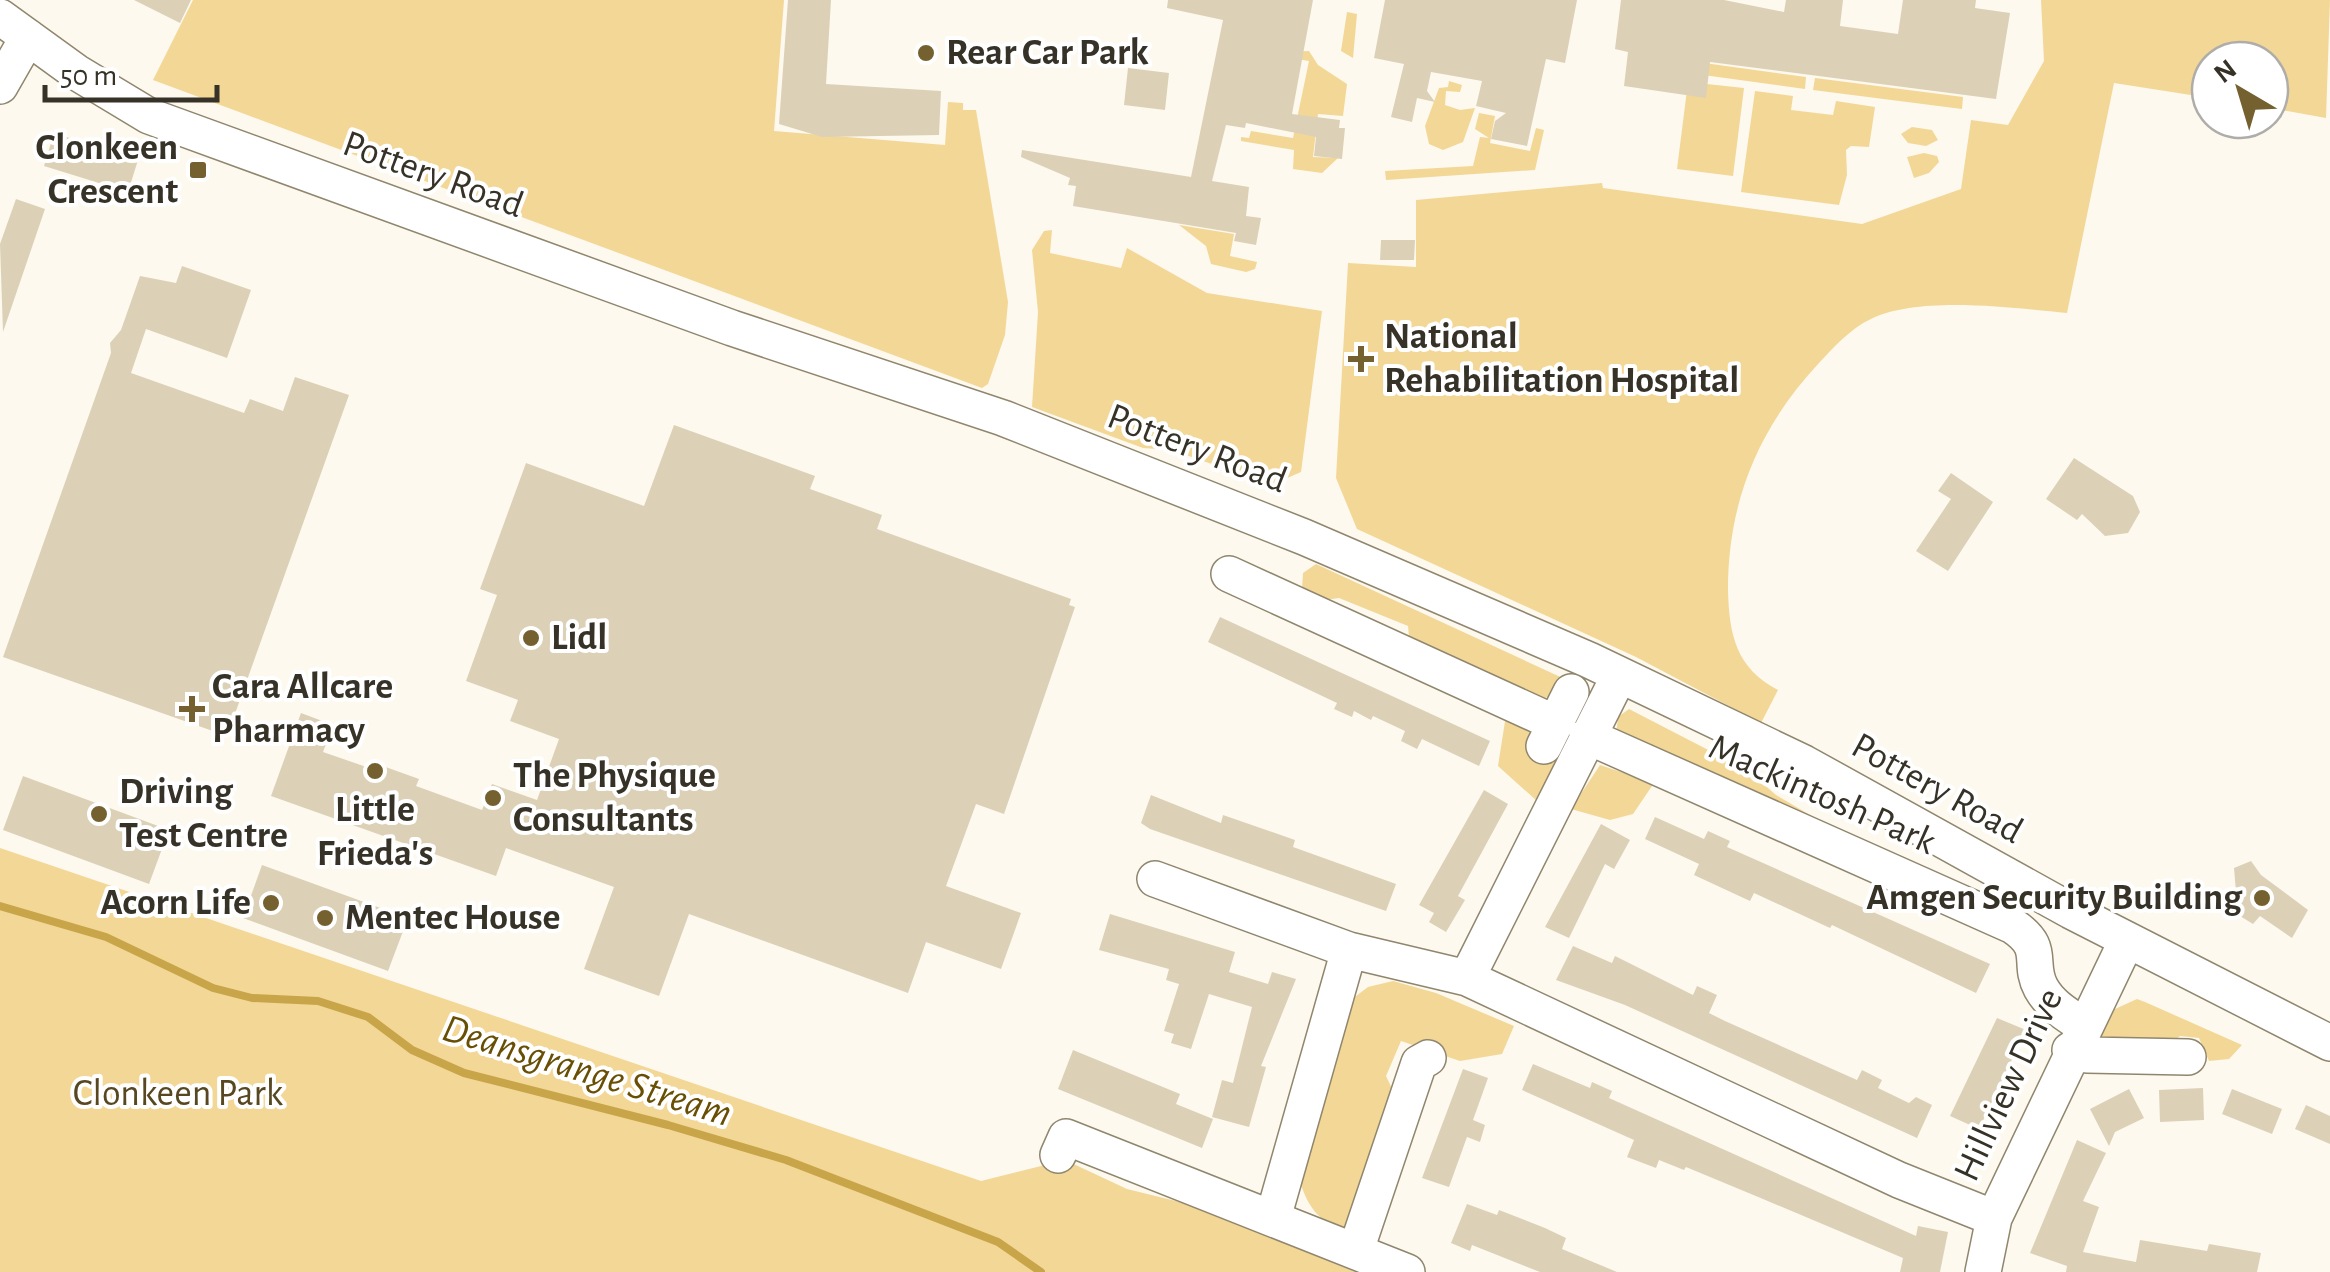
<svg xmlns="http://www.w3.org/2000/svg" width="2330" height="1272" viewBox="0 0 2330 1272" font-family="'Alegreya Sans',sans-serif">
<style>
.green{fill:#f3d796}
.lines{fill:none;stroke-linecap:round;stroke-linejoin:round}
.stream{stroke:#c8a549;stroke-width:8}
.building{fill:#dcd1b7}
.minor-casing{stroke:#90866e;stroke-width:38}
.minor{stroke:#fff;stroke-width:35}
.poi-dot{fill:#74612f;stroke:#fff;stroke-width:4}
.labels{text-anchor:middle;dominant-baseline:central;stroke-width:8;stroke-linejoin:round;paint-order:stroke}
.poi-label{font-size:38px;font-weight:bold;fill:#363227;stroke:#fff;text-anchor:start}
.street-label{font-size:38px;fill:#363227;stroke:#fff}
.park-label{font-size:38px;fill:#574821;stroke:#fff}
.water-label{font-size:40px;font-style:italic;fill:#684f04;stroke:#fff}
</style>
<rect width="100%" height="100%" fill="#fdf9ee"/>
<path class="green" d="M193,0H784L774,131L945,145L948,102L963,103V110H976L1008,302L1005,335L988,384L982,388L153,80Z
M2041,0H2330L2326,118L2270,108V60H2210V98L2114,83L2067,313C2014,308 1919,295 1871,319C1851,328 1833,348 1819,363C1759,427 1728,501 1728,589C1729,635 1736,668 1778,690L1761,723L1636,657L1357,529L1336,478L1348,263L1416,267V200L1602,183L1603,188L1862,224L1961,189L1971,120L2008,125L2044,61Z
M1347,12L1357,14L1353,58L1341,51Z
M1309,51L1318,65L1347,84L1343,116L1318,114L1313,157L1338,158L1322,173L1293,169L1294,150L1241,141V137L1249,138L1251,131L1293,138L1309,61L1279,56L1280,52Z
M1697,62L1806,77L1805,89L1696,74Z
M1815,78L1963,97L1962,109L1813,90Z
M1449,81L1462,85L1460,92L1446,91L1445,105L1460,110L1475,108L1463,142L1443,150L1429,144L1425,126L1439,88L1448,87Z
M1688,82L1744,88L1733,176L1677,169Z
M1755,91L1793,96L1791,110L1833,115L1836,101L1875,107L1869,147L1851,146L1846,150L1847,175L1839,205L1741,192Z
M1479,113L1495,116L1490,143L1530,151L1536,128L1544,130L1535,170L1386,180L1385,171L1473,166L1480,137L1489,138L1475,129Z
M1912,127L1932,130L1938,140L1926,146L1908,143L1901,134Z
M1924,153L1937,156L1939,162L1929,173L1914,178L1907,157Z
M1179,225L1234,234L1230,256L1257,262L1255,269L1246,272L1211,264L1206,246Z
M1052,230L1050,253L1121,268L1127,248L1207,293L1322,311L1301,472L1271,485L1172,450L1143,448L1032,407L1038,312L1032,250L1044,231Z
M1316,564L1567,680L1556,695L1541,699L1417,643L1409,637L1408,626L1339,598L1325,600L1302,589L1303,573Z
M1629,709L1747,770L1776,795L1839,832L1616,735L1618,717Z
M1506,715L1531,732V746L1557,761L1537,801L1498,766Z
M1600,765L1654,783L1633,814L1610,820L1571,809Z
M0,848L981,1181L1065,1160L1127,1189L1188,1204L1357,1272H0Z
M1393,981L1436,993L1514,1026L1502,1054L1460,1061L1401,1041L1386,1076L1395,1095L1354,1219L1344,1227C1317,1223 1307,1204 1299,1179L1348,1002L1368,987Z
M2137,999L2145,1002L2242,1045L2229,1059L2209,1061L2199,1038L2180,1036L2168,1046L2102,1043L2094,1035L2115,1009Z"/>
<g class="lines">
<path class="stream" d="M0,906L106,937L213,988L252,998L318,1001L368,1017L412,1050L464,1073L668,1125L786,1160L998,1242L1041,1272"/>
</g>
<path class="building" d="M134,0H191L180,23Z
M788,0H831L826,84L941,91L939,135L822,137L779,124Z
M1168,0H1313L1292,114L1340,120L1339,128H1345L1342,159L1314,156L1316,137L1246,123L1245,128L1226,125L1212,181L1249,187L1246,216L1261,218L1256,245L1234,241L1236,233L1073,206L1076,186L1068,185L1070,178L1021,157L1022,150L1191,177L1223,20L1167,8Z
M1385,0H1577L1565,63L1546,59L1527,146L1491,139L1495,121L1506,113L1476,106L1482,81L1431,72L1427,91L1435,102L1417,98L1412,122L1391,117L1404,64L1374,58Z
M1621,0H1724L1784,12L1786,0H1843L1840,26L1898,34L1903,0H1976L1975,8L2010,13L1996,99L1710,62L1706,98L1624,86L1628,52L1615,49Z
M1128,68L1169,73L1165,110L1124,105Z
M54,133L138,160L128,192L44,166Z
M16,199L45,209L3,332L0,244Z
M1381,240H1415L1414,260H1380Z
M182,266L251,290L227,358L146,329L131,373L244,413L250,399L283,411L295,377L349,395L227,736L3,657L111,353L110,343L121,330L140,276L176,283Z
M674,425L815,476L810,489L882,515L877,529L1071,599L1069,605L1075,607L1004,814L976,804L946,886L1021,913L1001,969L926,942L908,993L689,914L659,996L584,969L614,887L506,848L496,876L271,796L301,713L333,725L323,752L378,771L380,765L419,779L416,786L482,810L492,784L537,800L559,739L510,721L518,700L466,681L497,595L480,589L526,463L644,506Z
M2074,458L2133,496L2140,512L2128,533L2105,536L2082,514L2077,520L2046,499Z
M1951,473L1993,502L1948,571L1916,551L1951,499L1938,491Z
M1220,617L1490,741L1479,766L1422,739L1417,749L1401,741L1405,731L1373,716L1371,720L1354,711L1352,717L1334,709L1337,703L1208,642Z
M23,776L169,830L149,884L3,830Z
M1484,790L1508,804L1458,896L1465,900L1446,932L1429,922L1434,913L1419,905Z
M1151,795L1221,823L1223,815L1295,840L1293,847L1396,884L1386,911L1150,829L1141,823Z
M1655,817L1704,839L1708,831L1730,841L1727,847L1990,964L1976,993L1832,925L1830,928L1754,893L1750,901L1694,875L1699,864L1645,839Z
M1601,824L1630,840L1614,869L1605,864L1569,938L1545,927Z
M2251,861L2261,875L2308,910L2292,938L2260,916L2253,924L2227,908L2236,892L2234,868Z
M262,865L408,918L388,971L243,918Z
M1110,914L1235,952L1229,972L1268,984L1272,972L1296,979L1261,1066L1266,1067L1249,1127L1212,1117L1222,1080L1233,1083L1252,1007L1209,994L1191,1049L1171,1043L1174,1034L1164,1031L1179,984L1166,980L1169,969L1099,950Z
M1573,946L1612,963L1615,956L1693,995L1697,986L1717,995L1709,1013L1725,1021L1857,1080L1862,1070L1882,1080L1878,1088L1909,1103L1916,1097L1932,1105L1917,1138L1625,1005L1556,980Z
M1997,1018L2026,1030L1979,1129L1950,1116Z
M1073,1050L1180,1094L1176,1104L1213,1119L1202,1148L1058,1089Z
M1533,1064L1590,1088L1592,1082L1612,1091L1609,1098L1916,1236L1918,1226L1948,1232L1940,1272H1900L1903,1258L1763,1199L1686,1167L1684,1170L1659,1160L1656,1168L1627,1157L1634,1140L1522,1090Z
M1463,1069L1488,1078L1473,1120L1485,1125L1480,1142L1467,1137L1449,1187L1422,1178Z
M2203,1088L2204,1120L2160,1122L2159,1090Z
M2129,1089L2144,1118L2115,1132L2109,1146L2090,1109Z
M2232,1089L2282,1109L2272,1134L2222,1114Z
M2306,1105L2330,1116V1144L2295,1129Z
M2077,1140L2106,1153L2083,1201L2099,1207L2083,1252L2136,1262L2140,1240L2207,1251L2209,1244L2261,1253L2257,1272H2066L2067,1266L2030,1253Z
M1467,1204L1497,1215L1499,1210L1545,1228L1566,1238L1562,1249L1617,1272H1540L1472,1245L1470,1251L1451,1243Z"/>
<g class="lines">
<g class="minor-casing">
<path id="minor" d="M0,17L76,72L149,116L732,328L1003,418L1304,537L1589,660L1804,763L2071,911L2330,1043
M0,86L28,37
M1229,574L1555,723
M1587,736L2013,926C2047,949 2027,962 2041,988C2051,1006 2068,1015 2084,1026
M1544,746L1571,692
M1155,879L1349,950L1467,978L1899,1180L1994,1218
M1467,978L1619,676
M2070,1050L2087,1055L2188,1057
M1058,1155L1066,1137L1407,1272
M1273,1218L1349,950
M1356,1250L1419,1063L1428,1058
M1983,1272L1994,1218L2127,940"/>
</g>
<use href="#minor" class="minor"/>
</g>
<g class="poi-dot">
<circle cx="926" cy="53" r="10"/>
<rect x="188" y="160" width="20" height="20" rx="5"/>
<path d="M1356 344h10v10h10v10h-10v10h-10v-10h-10v-10h10z"/>
<circle cx="531" cy="638" r="10"/>
<path d="M187 694h10v10h10v10h-10v10h-10v-10h-10v-10h10z"/>
<circle cx="375" cy="771" r="10"/>
<circle cx="493" cy="798" r="10"/>
<circle cx="99" cy="814" r="10"/>
<circle cx="2262" cy="898" r="10"/>
<circle cx="271" cy="903" r="10"/>
<circle cx="325" cy="918" r="10"/>
</g>
<g class="labels">
<g class="poi-label">
<text x="946" y="53">Rear Car Park</text>
<text x="178" y="148" text-anchor="end">Clonkeen<tspan x="178" dy="44">Crescent</tspan></text>
<text x="1384" y="337">National<tspan x="1384" dy="44">Rehabilitation Hospital</tspan></text>
<text x="551" y="638">Lidl</text>
<text x="212" y="687">Cara Allcare<tspan x="212" dy="44">Pharmacy</tspan></text>
<text x="513" y="776">The Physique<tspan x="513" dy="44">Consultants</tspan></text>
<text x="119" y="792">Driving<tspan x="119" dy="44">Test Centre</tspan></text>
<text x="375" y="810" text-anchor="middle">Little<tspan x="375" dy="44">Frieda's</tspan></text>
<text x="2242" y="898" text-anchor="end">Amgen Security Building</text>
<text x="251" y="903" text-anchor="end">Acorn Life</text>
<text x="345" y="918">Mentec House</text>
</g>
<g class="street-label">
<text transform="translate(433 175) rotate(20)">Pottery Road</text>
<text transform="translate(1197 449) rotate(21)">Pottery Road</text>
<text transform="translate(1937 789) rotate(29)">Pottery Road</text>
<text transform="translate(1822 795) rotate(24)">Mackintosh Park</text>
<text transform="translate(2009 1085) rotate(-65)">Hillview Drive</text>
</g>
<g class="park-label">
<text x="178" y="1094">Clonkeen Park</text>
</g>
<g class="water-label">
<text transform="translate(587 1071) rotate(17)">Deansgrange Stream</text>
</g>
</g>
<g transform="translate(2240 90) rotate(322)"><circle r="48" fill="#ffffff" stroke="#afada9" stroke-width="2.5"/>
<path d="M0-8L18 38L0 25L-18 38Z" fill="#74612f"/>
<text y="-15" font-size="28" font-weight="bold" text-anchor="middle" fill="#363227">N</text>
</g>
<path d="M45 85v15h172v-15" fill="none" stroke="#363227" stroke-width="5"/>
<text x="60" y="85" font-size="30" fill="#363227" stroke="#ffffff" stroke-width="8" paint-order="stroke">50 m</text>
</svg>
